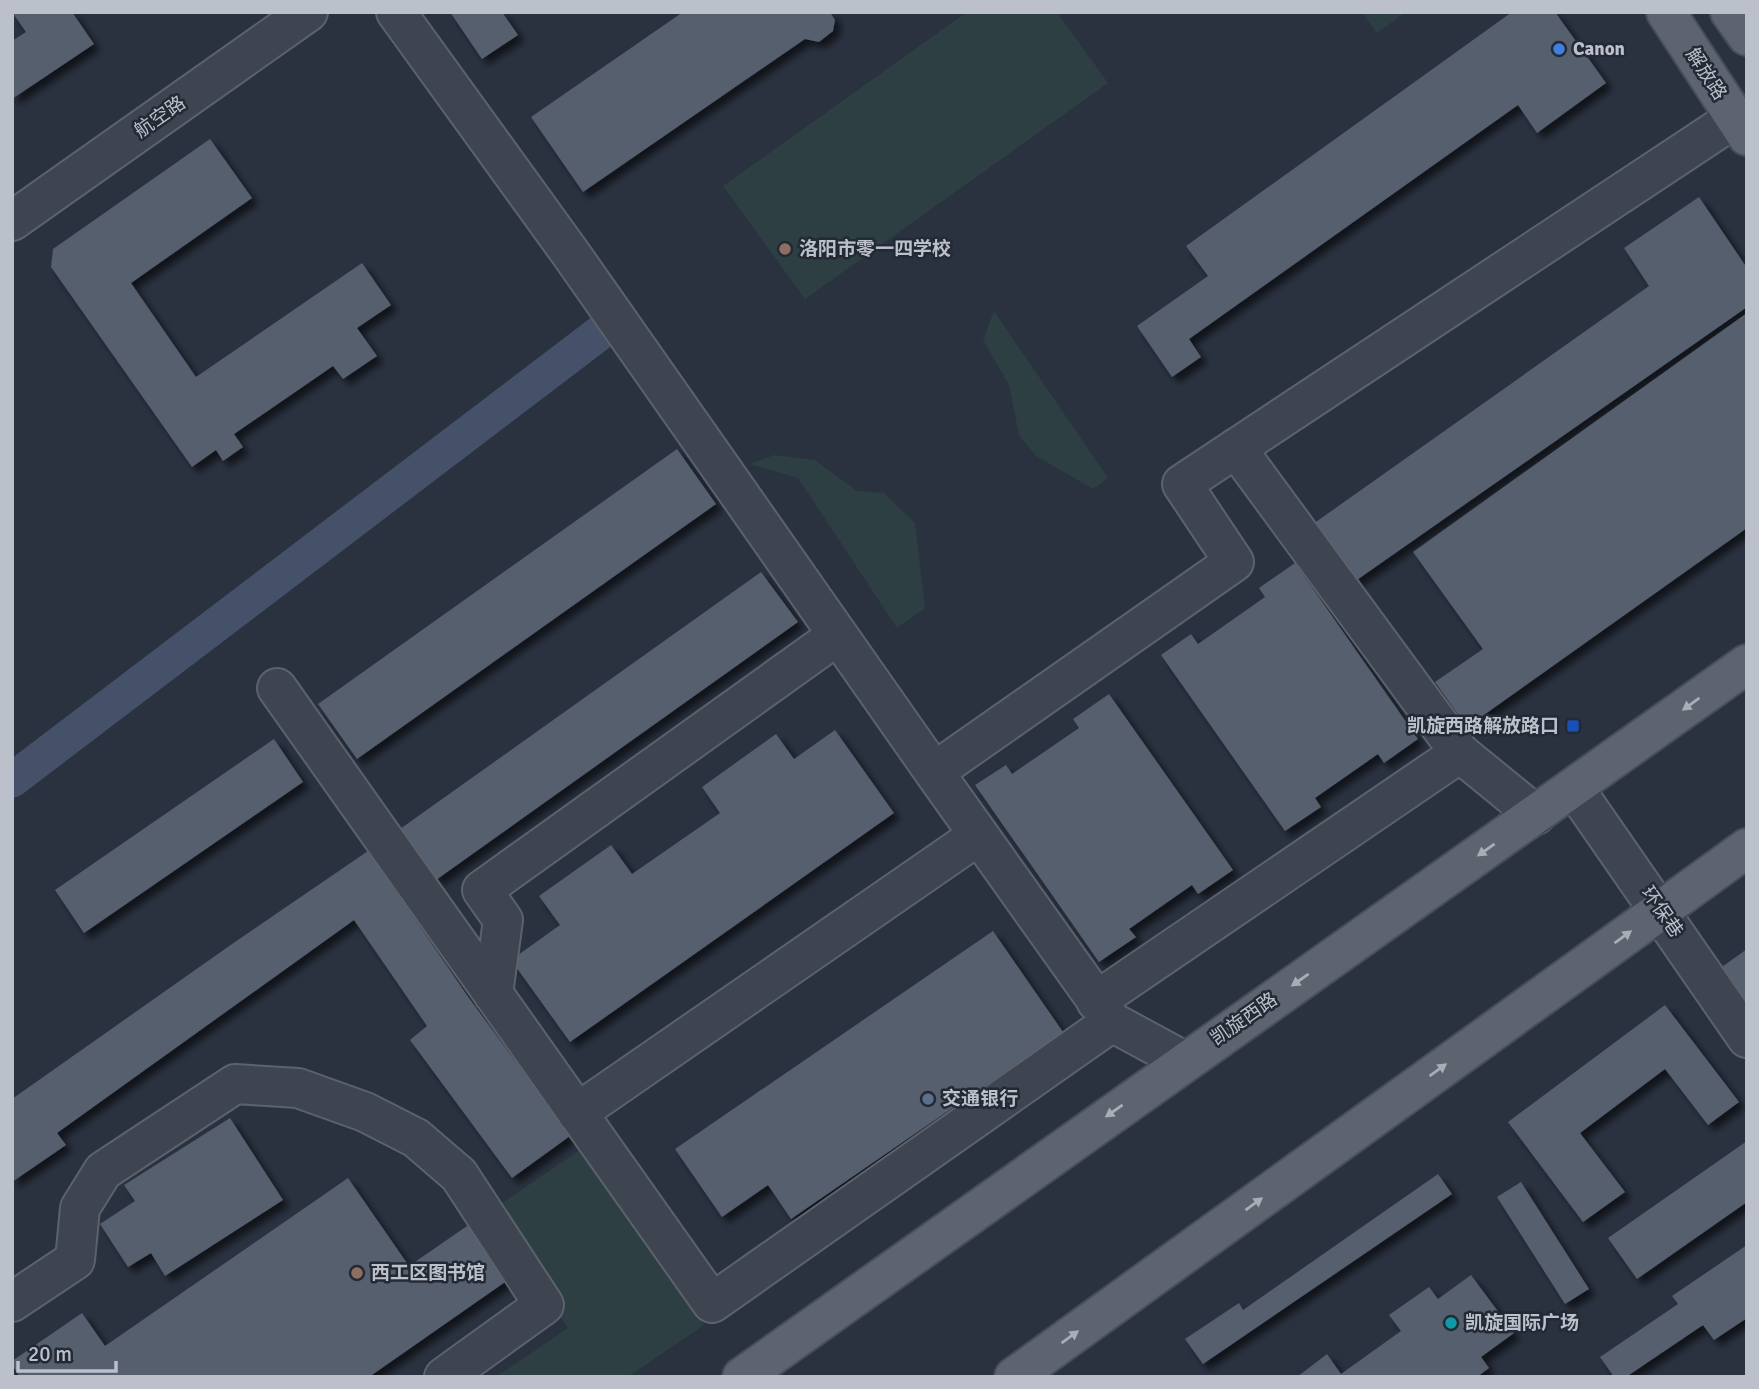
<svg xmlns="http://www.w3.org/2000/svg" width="1759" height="1389" viewBox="0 0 1759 1389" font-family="Signika,'Noto Sans SC',sans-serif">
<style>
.green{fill:#2d3f42}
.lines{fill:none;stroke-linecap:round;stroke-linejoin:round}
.canal{stroke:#445168;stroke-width:35}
.building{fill:#565e6d;filter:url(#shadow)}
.minor-casing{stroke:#5c626d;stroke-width:42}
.major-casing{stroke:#484d59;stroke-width:42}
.minor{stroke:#3e4450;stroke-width:38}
.major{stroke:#5d636f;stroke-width:38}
.oneway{fill:#a8adb8}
.shop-dot{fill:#3f7fe0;stroke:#232935;stroke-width:2.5}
.education-dot{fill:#8d6e63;stroke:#232935;stroke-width:2.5}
.transit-dot{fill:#1a4fb4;stroke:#232935;stroke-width:2.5}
.service-dot{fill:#5c6f8a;stroke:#232935;stroke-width:2.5}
.culture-dot{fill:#0f9aa8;stroke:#232935;stroke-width:2.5}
.labels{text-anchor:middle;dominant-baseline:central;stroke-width:5;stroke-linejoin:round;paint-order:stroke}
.poi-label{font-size:19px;font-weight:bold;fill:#bbc0ca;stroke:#232935;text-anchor:start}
.street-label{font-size:19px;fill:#bbc0ca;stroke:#232935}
</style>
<defs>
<filter id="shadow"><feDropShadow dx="6" dy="6" stdDeviation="3.5" flood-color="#0009"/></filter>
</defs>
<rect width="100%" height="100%" fill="#2a3240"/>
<path class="green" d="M967,12H1057L1108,83L805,299L723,186Z
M1362,12H1406L1377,33Z
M994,311L1108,478L1093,489L1036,456L1019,435L1009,385L983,340Z
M774,455L815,460L857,491L884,493L915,523L925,608L897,628L798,478L750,464Z
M583,1148L704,1325L628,1377H496L568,1328L489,1212Z"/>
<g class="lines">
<path class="canal" d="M12,780L601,332"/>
</g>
<path class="building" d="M12,12H72L94,44L12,99V41L26,32Z
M450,12H502L518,35L482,59Z
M683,12H830L835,20L833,31L819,42L805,39L583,192L531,117Z
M1512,12H1555L1606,83L1537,133L1518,105L1189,339L1201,357L1172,377L1137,326L1208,276L1186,246Z
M210,139L252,198L131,283L196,377L362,263L391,305L357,328L377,356L343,379L333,366L234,434L243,447L223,461L216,450L192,467L51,267L53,249Z
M1699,197L1747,268V307L1354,582L1313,524L1649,286L1624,248Z
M1747,313V528L1467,727L1435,682L1483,649L1413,552Z
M677,449L716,504L357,759L318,704Z
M1295,563L1418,739L1384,763L1378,754L1315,798L1321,807L1285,831L1161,655L1191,634L1198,644L1265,597L1259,588Z
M761,572L798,622L436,880L400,829Z
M1109,694L1233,870L1198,894L1192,885L1129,929L1136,937L1099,962L975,785L1006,765L1012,774L1079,728L1073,719Z
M835,730L894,813L570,1042L511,960L560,925L539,896L611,845L632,874L720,813L702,787L776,734L794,759Z
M274,739L303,782L84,933L55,890Z
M368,851L469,998L570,1136L512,1178L410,1040L427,1026L354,920L57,1133L66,1145L12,1182V1099L232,944Z
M993,931L1063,1032L791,1219L768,1185L722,1217L675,1149Z
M1747,949V1053L1698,984Z
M1665,1005L1739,1102L1708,1125L1665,1069L1580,1133L1625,1192L1583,1222L1508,1122Z
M230,1118L283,1200L165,1276L151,1253L128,1267L100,1224L135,1201L124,1185Z
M1747,1141V1202L1637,1279L1608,1238Z
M1438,1174L1452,1194L1203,1364L1185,1339L1239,1303L1243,1310Z
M348,1178L409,1266L470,1224L508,1280L369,1377H20L12,1365V1361L82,1313L105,1346Z
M1521,1182L1589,1289L1565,1304L1497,1197Z
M1747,1245V1318L1714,1340L1703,1325L1626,1377H1614L1600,1357L1678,1304L1672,1296Z
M1471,1275L1514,1333L1481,1357L1489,1368L1477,1377H1297L1327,1354L1341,1374L1401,1331L1389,1315L1429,1287L1438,1299Z"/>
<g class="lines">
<g class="minor-casing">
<path id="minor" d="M396,12L571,254L934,772
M12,221L308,12
M1236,448L1460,753L1536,815
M277,688L712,1303L1112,1022
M1574,788L1747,1038
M493,994L503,920L482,890L838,635
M1096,1001L1460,753
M1184,1061L1112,1022L934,772L1234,562L1182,484L1735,118
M577,1113L979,835
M12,1302L75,1260L80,1208L103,1171L235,1084L298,1088L365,1112L416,1138L459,1175L544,1305L444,1377"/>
</g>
<g class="major-casing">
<path id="major" d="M1666,12L1747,136
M1730,12L1747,36
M742,1377L1747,664
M1014,1377L1747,848"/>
</g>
<use href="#minor" class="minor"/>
<use href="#major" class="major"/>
</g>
<defs><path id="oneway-solid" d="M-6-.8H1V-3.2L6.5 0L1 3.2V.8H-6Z" transform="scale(1.75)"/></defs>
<g class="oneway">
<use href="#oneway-solid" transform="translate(1691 704) rotate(144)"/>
<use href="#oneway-solid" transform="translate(1486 850) rotate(145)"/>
<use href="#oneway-solid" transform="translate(1623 937) rotate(-36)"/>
<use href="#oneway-solid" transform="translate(1300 980) rotate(145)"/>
<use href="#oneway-solid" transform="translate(1438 1070) rotate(-36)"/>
<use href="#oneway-solid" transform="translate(1114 1111) rotate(145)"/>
<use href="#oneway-solid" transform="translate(1254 1204) rotate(-36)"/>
<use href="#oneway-solid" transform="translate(1070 1337) rotate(-36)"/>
</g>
<circle class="shop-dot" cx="1559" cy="49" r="7"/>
<g class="education-dot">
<circle cx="785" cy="249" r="7"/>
<circle cx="357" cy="1273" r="7"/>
</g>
<rect class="transit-dot" x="1566" y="719" width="14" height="14" rx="3.5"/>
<circle class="service-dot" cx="928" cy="1099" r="7"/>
<circle class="culture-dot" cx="1451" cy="1323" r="7"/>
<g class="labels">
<g class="poi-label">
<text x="1573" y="49">Canon</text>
<text x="799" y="249">洛阳市零一四学校</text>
<text x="1559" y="726" text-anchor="end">凯旋西路解放路口</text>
<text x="942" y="1099">交通银行</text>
<text x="371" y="1273">西工区图书馆</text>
<text x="1465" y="1323">凯旋国际广场</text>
</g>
<g class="street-label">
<text transform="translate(1706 74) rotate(57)">解放路</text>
<text transform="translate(160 117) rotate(-35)">航空路</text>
<text transform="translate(1662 912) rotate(55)">环保巷</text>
<text transform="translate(1244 1019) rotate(-35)">凯旋西路</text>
</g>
</g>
<rect width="1759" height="1389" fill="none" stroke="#bbc0ca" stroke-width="28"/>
<path d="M18 1361v10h98v-10" fill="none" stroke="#bbc0ca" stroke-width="3.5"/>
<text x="28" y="1361" font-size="21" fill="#bbc0ca" stroke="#232935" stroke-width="5" paint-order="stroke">20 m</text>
</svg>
